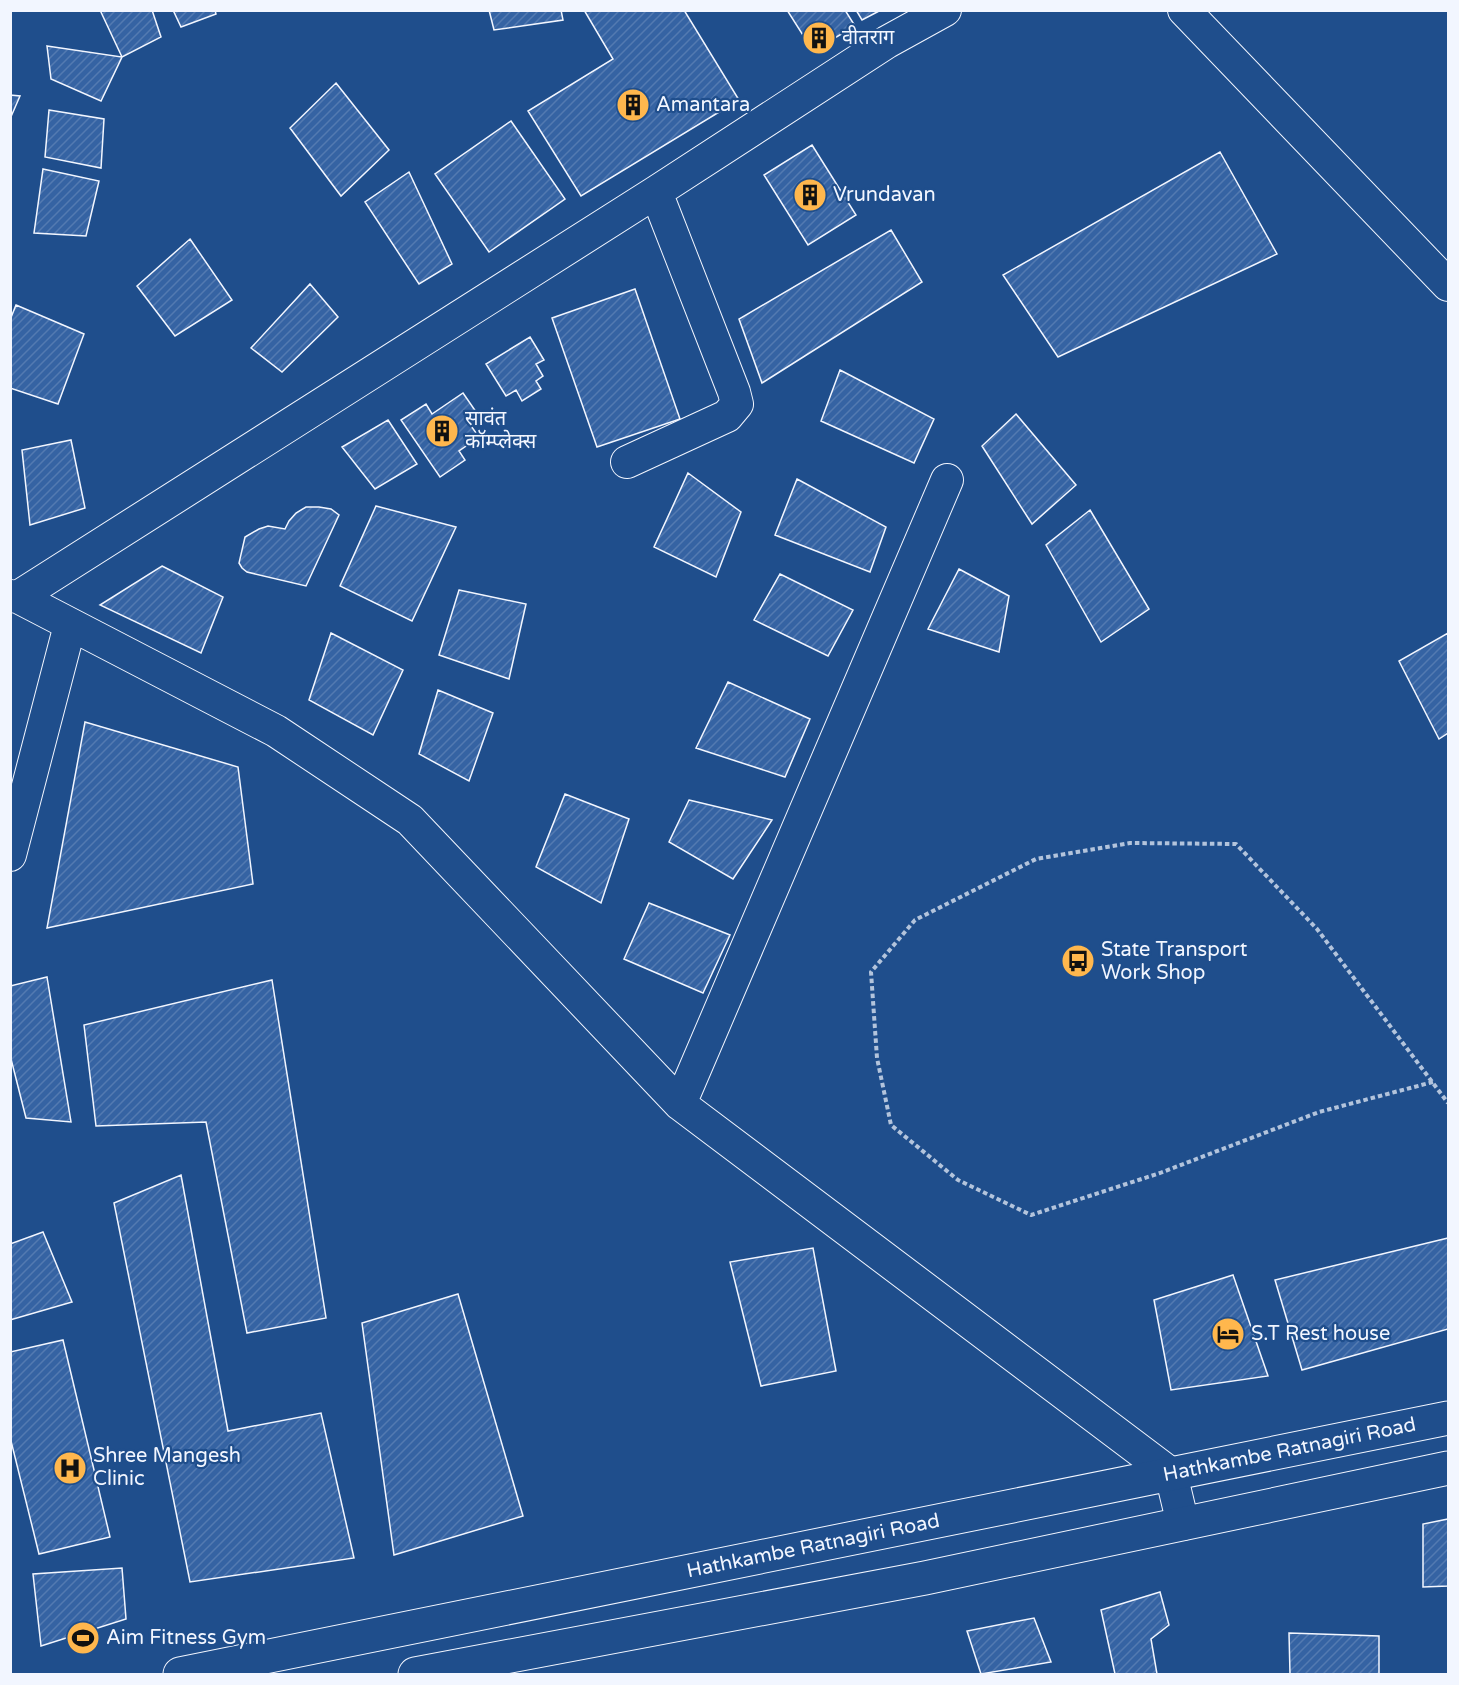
<svg xmlns="http://www.w3.org/2000/svg" width="1459" height="1685" viewBox="0 0 1459 1685" font-family="'Varela Round','Noto Sans Devanagari',sans-serif">
<style>
.building{fill:url(#building-hatch);stroke:#f2f6ff;stroke-width:1.5}
.lines{fill:none;stroke-linecap:round;stroke-linejoin:round}
.minor-casing{stroke:#f2f6ff;stroke-width:34}
.primary-casing{stroke:#f2f6ff;stroke-width:35}
.path{stroke:#b3c4dc;stroke-width:4;stroke-dasharray:4.5 3;stroke-linecap:butt}
.minor{stroke:#1f4e8c;stroke-width:32}
.primary{stroke:#1f4e8c;stroke-width:33}
.labels{text-anchor:middle;dominant-baseline:central;stroke-width:4.5;stroke-linejoin:round;paint-order:stroke}
.poi-label{font-size:20px;fill:#f2f6ff;stroke:#1f4e8c;text-anchor:start}
.street-label{font-size:20px;fill:#f2f6ff;stroke:#1f4e8c}
</style>
<defs>
<pattern id="building-hatch" width="6" height="6" patternUnits="userSpaceOnUse" patternTransform="scale(1.5)"><rect width="6" height="6" fill="#3563a3"/><path d="M-1 1l2-2M0 6l6-6M5 7l2-2" fill="none" stroke="#537ab1"/></pattern>
</defs>
<rect width="100%" height="100%" fill="#1f4e8c"/>
<path class="building" d="M100,10H152L161,37L122,57Z
M173,10H215L216,14L181,27Z
M489,10H561L563,20L494,30Z
M584,10H684L739,100L581,196L528,111L613,59Z
M787,10H845L855,26L813,51Z
M856,10H881L862,20Z
M47,46L122,57L101,101L51,79Z
M336,83L389,150L341,196L290,128Z
M10,95L20,96L10,119Z
M49,110L104,119L101,168L45,157Z
M511,121L565,199L489,252L435,174Z
M812,145L856,215L808,245L764,175Z
M1220,152L1277,254L1058,357L1003,275Z
M43,169L99,181L86,236L34,233Z
M409,172L452,264L419,284L365,202Z
M891,230L922,282L762,383L739,319Z
M190,239L232,300L175,336L137,286Z
M310,284L338,317L282,372L251,348Z
M635,289L680,419L597,447L552,318Z
M16,305L84,334L58,404L10,388V320Z
M530,337L544,360L536,364L543,376L536,381L541,389L522,401L516,390L506,396L486,364Z
M840,370L934,419L914,463L821,421Z
M463,393L481,419L471,426L479,437L459,451L465,460L440,477L401,420L426,404L432,414Z
M1016,414L1076,485L1032,524L982,446Z
M388,420L417,464L375,489L342,447Z
M71,440L85,508L30,525L22,450Z
M688,473L741,512L716,577L654,547Z
M797,479L886,527L870,572L775,535Z
M376,506L456,527L412,621L340,586Z
M306,507H319L331,509L339,515L306,586L247,572L242,568L239,563L245,537L259,529L268,526L285,529L289,521L296,513Z
M1090,510L1149,609L1101,642L1046,545Z
M162,566L223,597L201,653L100,605Z
M959,569L1009,596L999,652L928,629Z
M780,574L853,610L828,656L754,620Z
M459,590L526,604L509,679L439,655Z
M331,633L403,670L373,735L309,700Z
M1448,633V733L1439,739L1399,661Z
M728,682L810,719L785,777L696,748Z
M438,690L493,713L469,781L419,754Z
M85,722L238,767L253,884L47,928Z
M565,794L629,819L601,903L536,867Z
M689,800L772,820L733,879L669,842Z
M649,903L730,935L703,993L624,959Z
M47,977L71,1122L26,1118L10,1055V986Z
M272,980L326,1318L247,1333L206,1122L96,1126L84,1025Z
M181,1175L228,1431L321,1413L354,1558L190,1582L114,1203Z
M43,1232L72,1302L10,1320V1244Z
M1448,1238V1329L1302,1370L1275,1280Z
M813,1248L836,1371L761,1386L730,1262Z
M1233,1275L1268,1376L1171,1390L1154,1300Z
M458,1294L523,1516L394,1555L362,1323Z
M63,1340L110,1537L39,1554L10,1437V1352Z
M1448,1519V1586L1423,1587V1524Z
M122,1568L126,1619L41,1646L33,1574Z
M1160,1592L1169,1625L1151,1639L1157,1674H1115L1101,1610Z
M1034,1618L1051,1662L981,1674L967,1631Z
M1289,1633L1379,1636V1674H1290Z"/>
<g class="lines">
<g class="minor-casing">
<path id="minor" d="M1184,10L1448,285
M627,462L727,416L737,404L734,392L656,192
M10,596L18,597L276,731L410,820L680,1104L1171,1474L1183,1524
M18,597L656,192L887,42L945,10
M10,855L70,625
M680,1104L947,480"/>
</g>
<g class="primary-casing">
<g id="primary">
<path id="s1" d="M180,1674L1448,1418"/>
<path d="M415,1674L925,1578L1448,1468"/>
</g>
</g>
<path class="path" d="M1433,1082L1319,1112L1160,1173L1031,1215L958,1180L891,1125L877,1058L871,972L915,920L1036,859L1130,843L1236,844L1317,929L1448,1103"/>
<use href="#minor" class="minor"/>
<use href="#primary" class="primary"/>
</g>
<defs>
<g id="building-disc" transform="scale(1.725)"><circle r="9.5" fill="#ffb74d" stroke="#1f4e8c"/><path d="M-4-6H4V6H1V3H-1V6H-4ZM-2.5-4.3h1.7v1.8h-1.7ZM.8-4.3h1.7v1.8H.8ZM-2.5-1h1.7V.8h-1.7ZM.8-1h1.7V.8H.8Z" fill="#111"/></g>
<g id="bus-disc" transform="scale(1.725)"><circle r="9.5" fill="#ffb74d" stroke="#1f4e8c"/><path d="M-5-6H5V4H4V6H2V4H-2V6H-4V4H-5ZM-3.5-4V0h7V-4ZM-3.5 1.2v1.5H-2V1.2ZM2 1.2v1.5H3.5V1.2Z" fill="#111"/></g>
<g id="hotel-disc" transform="scale(1.725)"><circle r="9.5" fill="#ffb74d" stroke="#1f4e8c"/><path d="M-6-4.5h1.5V1H6V5H4.5V3h-9V5H-6ZM-4 0a1.8 1.8 0 1 1 3.6 0ZM.5 0V-2.5h3Q6-2.5 6 0Z" fill="#111"/></g>
<g id="hospital-disc" transform="scale(1.725)"><circle r="9.5" fill="#ffb74d" stroke="#1f4e8c"/><path d="M-5-5h3v3.5h4V-5h3V5h-3V1.5h-4V5h-3Z" fill="#111"/></g>
<g id="stadium-disc" transform="scale(1.725)"><circle r="9.5" fill="#ffb74d" stroke="#1f4e8c"/><path d="M0-5a6.5 5 0 1 0 0 10a6.5 5 0 1 0 0-10ZM-3.5-1.8h7v3.6h-7Z" fill="#111"/></g>
</defs>
<g fill-rule="evenodd">
<use href="#building-disc" x="819" y="38"/>
<use href="#building-disc" x="633" y="105"/>
<use href="#building-disc" x="810" y="195"/>
<use href="#building-disc" x="442" y="431"/>
<use href="#bus-disc" x="1078" y="961"/>
<use href="#hotel-disc" x="1228" y="1334"/>
<use href="#hospital-disc" x="70" y="1468"/>
<use href="#stadium-disc" x="83" y="1638"/>
</g>
<g class="labels">
<g class="poi-label">
<text x="842" y="38">वीतराग</text>
<text x="656" y="105">Amantara</text>
<text x="833" y="195">Vrundavan</text>
<text x="465" y="419">सावंत<tspan x="465" dy="23">कॉम्प्लेक्स</tspan></text>
<text x="1101" y="950">State Transport<tspan x="1101" dy="23">Work Shop</tspan></text>
<text x="1251" y="1334">S.T Rest house</text>
<text x="93" y="1456">Shree Mangesh<tspan x="93" dy="23">Clinic</tspan></text>
<text x="106" y="1638">Aim Fitness Gym</text>
</g>
<g class="street-label">
<text stroke="none"><textPath href="#s1" startOffset="1132">Hathkambe Ratnagiri Road</textPath></text>
<text stroke="none"><textPath href="#s1" startOffset="646">Hathkambe Ratnagiri Road</textPath></text>
</g>
</g>
<rect width="1459" height="1685" fill="none" stroke="#f2f6ff" stroke-width="24"/>
</svg>
